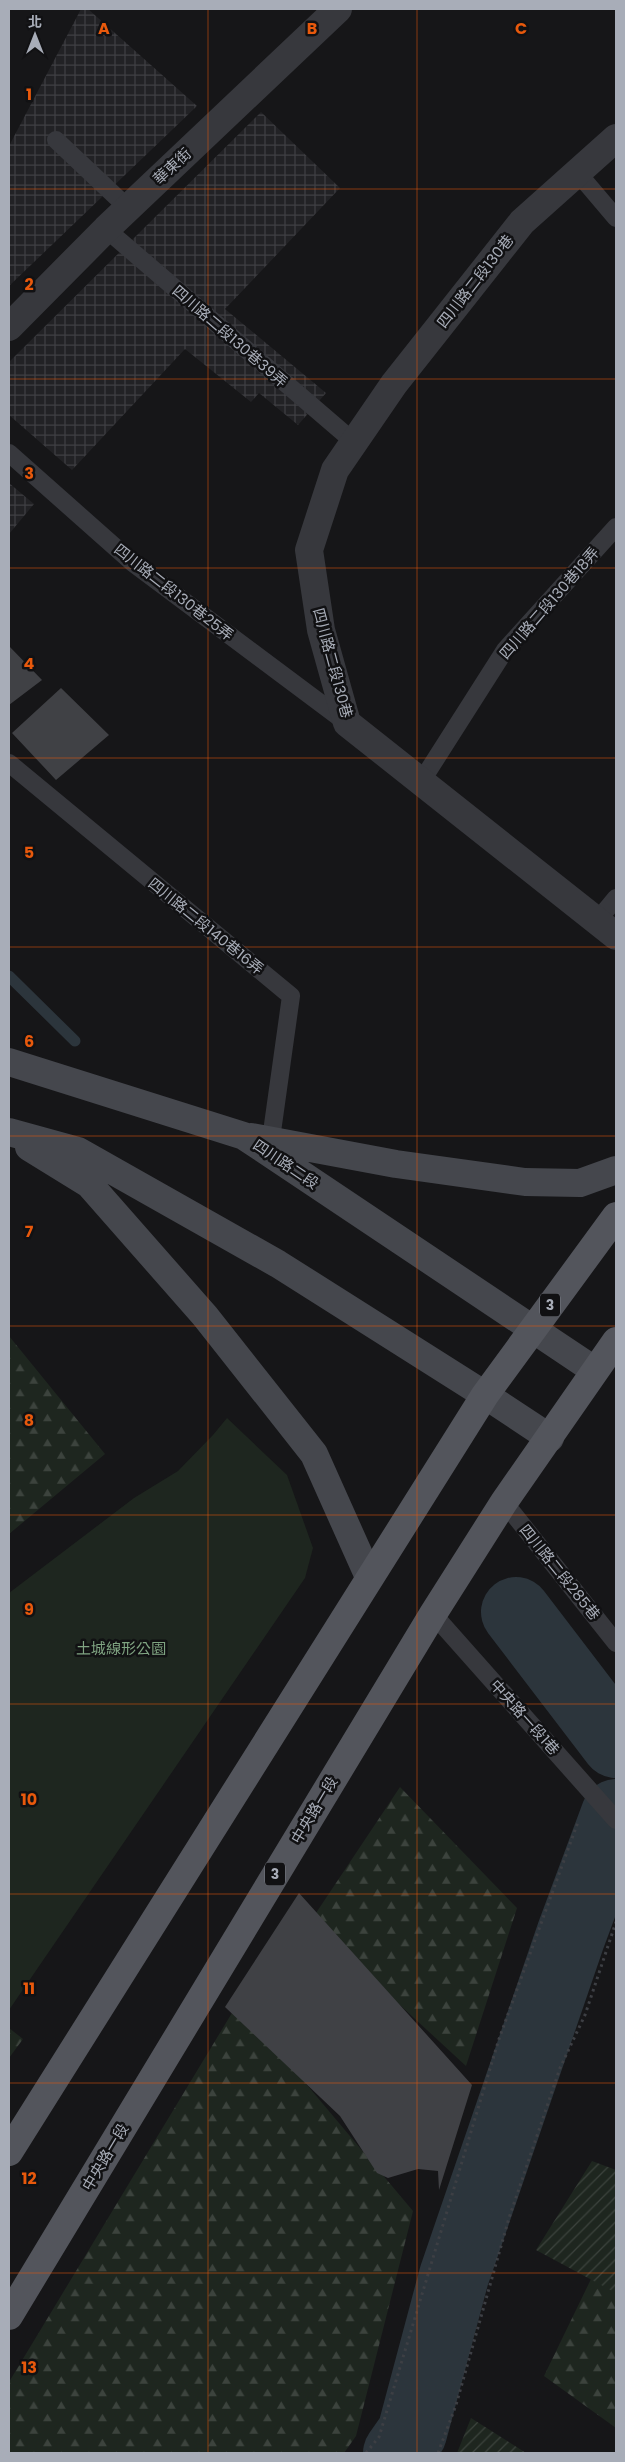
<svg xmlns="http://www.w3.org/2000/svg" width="625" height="2462" viewBox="0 0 625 2462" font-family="Poppins,'Noto Sans TC',sans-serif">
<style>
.industrial{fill:url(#industrial-grid)}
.forest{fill:url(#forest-firs)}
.park{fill:#1e261f}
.garden{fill:url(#garden-furrows)}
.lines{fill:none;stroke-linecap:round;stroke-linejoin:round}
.stream{stroke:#2c353c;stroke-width:11}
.river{stroke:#2c353c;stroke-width:70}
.building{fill:#404145}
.path{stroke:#3d3f44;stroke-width:3;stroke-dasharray:2.5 4;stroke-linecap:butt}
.service{stroke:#37383d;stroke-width:18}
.minor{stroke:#37383d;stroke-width:28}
.secondary{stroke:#45474d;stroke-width:28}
.primary{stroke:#53555c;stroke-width:28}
.grid{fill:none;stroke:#e8590c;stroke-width:1;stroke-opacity:0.55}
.labels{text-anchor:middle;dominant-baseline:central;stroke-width:5;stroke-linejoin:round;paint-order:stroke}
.shield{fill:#111113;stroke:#7b7e86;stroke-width:1}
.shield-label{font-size:14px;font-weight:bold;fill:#a8adb8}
.street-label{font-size:15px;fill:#a8adb8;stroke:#111113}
.park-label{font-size:15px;fill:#7fa381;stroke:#111113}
.grid-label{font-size:16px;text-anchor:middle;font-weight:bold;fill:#e8590c;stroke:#111113;stroke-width:5;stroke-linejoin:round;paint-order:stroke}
</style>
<defs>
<pattern id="industrial-grid" width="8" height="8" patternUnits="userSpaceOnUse" patternTransform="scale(1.25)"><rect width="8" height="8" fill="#222225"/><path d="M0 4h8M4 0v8" fill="none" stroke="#3f3f43"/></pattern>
<pattern id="forest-firs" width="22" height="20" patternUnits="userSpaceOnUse" patternTransform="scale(1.25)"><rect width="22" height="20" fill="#1e261f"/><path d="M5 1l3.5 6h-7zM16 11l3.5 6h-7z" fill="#3c433d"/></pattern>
<pattern id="garden-furrows" width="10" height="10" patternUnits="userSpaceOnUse" patternTransform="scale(1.25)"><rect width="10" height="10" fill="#1e261f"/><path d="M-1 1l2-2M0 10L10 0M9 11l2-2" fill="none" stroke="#3c433d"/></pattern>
</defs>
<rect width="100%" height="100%" fill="#161618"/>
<path class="industrial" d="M81,9H88L197,106L9,286V146Z
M261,112L340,188L225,309L326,393L298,425L259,393L251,402L185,349L72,470L9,415V362Z
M9,483L34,504L9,534Z"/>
<path class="forest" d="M9,1336L105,1454L9,1534Z
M400,1787L517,1908L466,2066L310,1922Z
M238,2003L413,2211L356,2436L344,2453H9V2382Z
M9,2028L23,2039L9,2058Z
M592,2277L616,2292V2428L544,2376Z"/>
<path class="park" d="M227,1418L287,1475L313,1548L305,1578L9,2010V1593L134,1498L178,1471L213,1435Z"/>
<path class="garden" d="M592,2161L616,2170V2293L536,2250Z
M471,2418L526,2453H457Z"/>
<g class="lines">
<path class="stream" d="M9,976L75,1041"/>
<path class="river" d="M516,1612L616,1743
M398,2453L412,2433L454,2276L571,1935L616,1814"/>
</g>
<path class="building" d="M9,646L42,680L9,705Z
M61,688L109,735L56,780L12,733Z
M299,1893L472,2085L439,2190L438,2171L418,2169L388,2178L377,2173L340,2116L225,2007Z"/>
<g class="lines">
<path class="path" d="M366,2453L379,2437L499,2039L578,1822
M438,2453L456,2405L509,2218L560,2068L585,2015L616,1922"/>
<path class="service" d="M56,140L128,208
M577,172L616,218
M106,229L354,442
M9,453L133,563L347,723
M9,763L291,996L271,1139
M421,782L505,650L616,527
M597,921L616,898
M504,1502L616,1643
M433,1614L616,1820"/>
<path class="minor" d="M616,138L522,222L394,384L335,470L309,550L321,630L347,723L616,936
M9,327L106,229L338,9"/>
<path class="secondary" d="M9,1062L244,1136L594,1370
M9,1132L78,1151L278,1264L485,1395L550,1438
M251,1137L396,1164L525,1182L580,1183L616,1170
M29,1147L89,1184L205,1316L314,1454L369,1577"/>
<path class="primary" d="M9,2152L485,1395L616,1216
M9,2316L433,1614L504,1502L616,1341"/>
</g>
<path class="grid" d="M208,9V2453M417,9V2453M9,189H616M9,379H616M9,568H616M9,758H616M9,947H616M9,1136H616M9,1326H616M9,1515H616M9,1704H616M9,1894H616M9,2083H616M9,2273H616"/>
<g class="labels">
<g class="shield">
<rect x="540" y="1293.5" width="20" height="23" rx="4"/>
<rect x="265" y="1862.5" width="20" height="23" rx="4"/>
</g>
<g class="shield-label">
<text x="550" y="1305">3</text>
<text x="275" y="1874">3</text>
</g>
<g class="street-label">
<text transform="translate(172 166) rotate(-43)">華東街</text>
<text transform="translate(475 281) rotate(-52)">四川路二段130巷</text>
<text transform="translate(230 336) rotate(41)">四川路二段130巷39弄</text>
<text transform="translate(174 592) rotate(38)">四川路二段130巷25弄</text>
<text transform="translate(549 603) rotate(-49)">四川路二段130巷18弄</text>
<text transform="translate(333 663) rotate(75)">四川路二段130巷</text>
<text transform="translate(206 926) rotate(39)">四川路二段140巷16弄</text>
<text transform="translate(286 1164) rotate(34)">四川路二段</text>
<text transform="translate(560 1572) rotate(51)">四川路二段285巷</text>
<text transform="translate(525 1717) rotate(48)">中央路一段1巷</text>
<text transform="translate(314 1810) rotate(-59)">中央路一段</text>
<text transform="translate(105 2157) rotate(-59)">中央路一段</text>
</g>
<g class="park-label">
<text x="121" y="1648">土城線形公園</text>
</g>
</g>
<g class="grid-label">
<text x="104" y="34">A</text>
<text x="312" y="34">B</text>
<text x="521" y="34">C</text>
<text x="29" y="100">1</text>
<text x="29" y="290">2</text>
<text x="29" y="479">3</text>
<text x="29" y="669">4</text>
<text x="29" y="858">5</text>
<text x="29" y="1047">6</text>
<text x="29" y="1237">7</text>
<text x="29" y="1426">8</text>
<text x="29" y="1615">9</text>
<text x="29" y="1805">10</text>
<text x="29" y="1994">11</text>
<text x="29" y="2184">12</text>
<text x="29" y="2373">13</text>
</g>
<rect width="625" height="2462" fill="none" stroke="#a8adb8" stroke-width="20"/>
<g transform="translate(35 35)" stroke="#111113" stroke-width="4" paint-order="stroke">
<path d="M0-4L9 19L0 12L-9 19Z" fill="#a8adb8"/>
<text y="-8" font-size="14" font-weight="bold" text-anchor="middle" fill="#a8adb8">北</text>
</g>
</svg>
